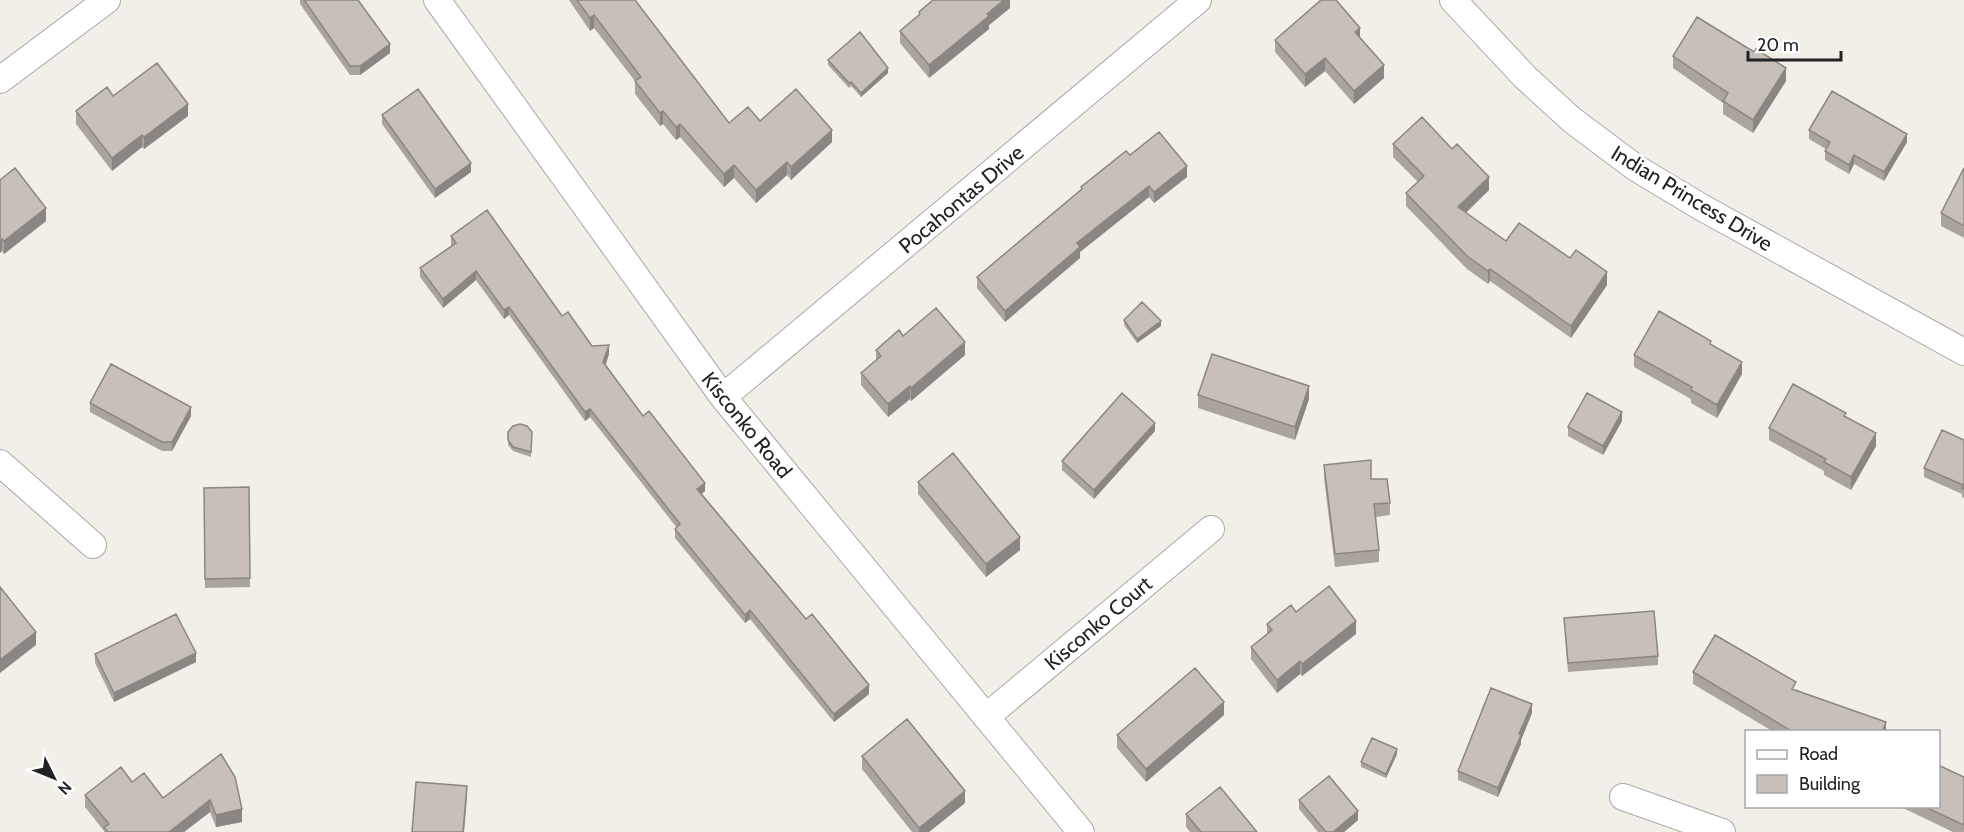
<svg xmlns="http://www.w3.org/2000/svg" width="1964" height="832" viewBox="0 0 1964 832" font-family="Cabin,sans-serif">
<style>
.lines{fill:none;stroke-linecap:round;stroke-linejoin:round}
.street-casing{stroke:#a9a9a9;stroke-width:28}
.street{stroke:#fff;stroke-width:26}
.wall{fill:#aba49e}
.shaded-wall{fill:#8b8681}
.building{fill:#c7bfb8;stroke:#8b8681;stroke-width:1.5}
.labels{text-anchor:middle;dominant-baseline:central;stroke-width:6;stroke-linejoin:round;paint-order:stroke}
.street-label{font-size:21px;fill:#222;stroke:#fff}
</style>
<rect width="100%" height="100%" fill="#f2efe9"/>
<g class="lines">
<g class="street-casing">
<path id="street" d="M437,0L723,397L1081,832
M1453,0L1525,77L1572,120L1636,168L1701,207L1964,352
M0,80L107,0
M723,397L1198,0
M0,463L93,545
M986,717L1211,529
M1623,797L1722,832"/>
</g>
<use href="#street" class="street"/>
</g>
<path class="wall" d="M300,0H358L390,53L360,75H350L300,4Z
M569,0H635L729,123L760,121L832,142L791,180L787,175L756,203L734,178L724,187L680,137L676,140L663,124L660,126L635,94V81L594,28L590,31Z
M1010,0V8L989,25V29L929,78L900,43V31L919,15V12Z
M1360,38L1384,78L1354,104L1325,71L1305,87L1275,52V40Z
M1754,52L1786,81L1753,133L1723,114V103L1673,68V56Z
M828,60L888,73L861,97L851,86L849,88L828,65Z
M113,96L188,116L144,149L142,147L112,171L76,124V111Z
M382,115L471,172L435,198L382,124Z
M1809,130L1907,142L1884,181L1854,164L1849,174L1825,160V151L1826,149L1809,139Z
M1393,144L1489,190L1466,213L1506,241L1607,285L1571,338L1490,281L1488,284L1467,269L1406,206V193L1418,182L1393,157Z
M1130,155L1187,177L1154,203L1149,197L1080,252V258L1005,322L977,288V277L1081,190V187Z
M1964,168V238L1941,226V213Z
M0,180L46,221L4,254L2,251Z
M451,236L562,316L592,346L609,354L606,365L643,416L705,491L702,494L869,694L834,722L750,619L745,623L675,538V529L677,528L590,417L585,421L509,315L504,319L476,280L443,308L420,277V268L451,246Z
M1124,320L1161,326L1137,343L1124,325Z
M903,336L965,355L911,401L910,399L888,417L861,385V373L876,360V350Z
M1711,344L1742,374L1717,418L1691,403V399L1634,367V355Z
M1198,395L1309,399L1295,440L1198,408Z
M90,403L191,416L172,451H162L90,412Z
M1846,416L1876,446L1851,490L1824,475V471L1769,440V428Z
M1622,421L1603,455L1568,436V427Z
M1155,431L1094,499L1062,470V461Z
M508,432H532L531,457L513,451L508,445Z
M1964,440V498L1962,497V494L1924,477V468Z
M1324,465L1371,479L1390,503V515L1376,517L1379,550V562L1335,567L1324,478Z
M918,482L1020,550L986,577L918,494Z
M249,487L250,587L205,588L204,488Z
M1296,612L1356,634L1302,676L1300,674L1277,693L1251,659V647L1267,634V624Z
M1564,618L1658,656V665L1568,672Z
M95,654L196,662L114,702L95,663Z
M1693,672L1796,690L1886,732H1774L1693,684Z
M1532,713L1521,740V744L1498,797L1458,780V771Z
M1224,715L1146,782L1117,748V735Z
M221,754L242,822L216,827L210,812L184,832H104V831L85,807V795L132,782L163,798Z
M1397,754L1386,778L1361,767V762Z
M862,756L965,803L929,832H912L862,769Z
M1964,777V832H1953L1901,807H1938Z
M1299,800L1358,820L1344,832H1318L1299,809Z
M1186,814L1257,832H1190L1186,827Z"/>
<path class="shaded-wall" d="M1004,0H1010V8L989,25V29L929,78V65Z
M594,15V28L590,31V18Z
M1360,28V40L1355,32Z
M390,44V53L360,75V66Z
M1325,58V71L1305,87V74Z
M1384,65V78L1354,104V91Z
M888,68V73L861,97V93Z
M1786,68V81L1753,133V120Z
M188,104V116L144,149V137Z
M663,111V124L660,126V113Z
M680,124V137L676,140V127Z
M832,130V142L791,180V167Z
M1907,134V142L1884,181V172Z
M142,135V147L112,171V158Z
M1854,155V164L1849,174V165Z
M787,162V175L756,203V190Z
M471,163V172L435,198V189Z
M734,165V178L724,187V174Z
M1187,166V177L1154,203V192Z
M1489,177V190L1458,220V207Z
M1149,186V197L1080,252V258L1005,322V311L1077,243Z
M46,208V221L4,254V241Z
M2,239V251L0,253V240Z
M1490,269V281L1488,284V271Z
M476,271V280L443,308V299Z
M1607,272V285L1571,338V326Z
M509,307V315L504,319V310Z
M1161,321V326L1137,343V339Z
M965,342V355L911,401V388Z
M609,345V354L603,370V362Z
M1742,362V374L1717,418V405Z
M910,386V399L888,417V404Z
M1309,386V399L1295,440V427Z
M191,407V416L172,451V442Z
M590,409V417L585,421V412Z
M1622,412V421L1603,455V446Z
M1155,423V431L1094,499V490Z
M1876,433V446L1851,490V477Z
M705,483V491L697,497V489Z
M1020,537V550L986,577V564Z
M750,610V619L745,623V615Z
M1356,621V634L1302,676V664Z
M36,632V645L0,673V660Z
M196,653V662L114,702V693Z
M1300,661V674L1277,693V680Z
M869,685V694L834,722V714Z
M1224,702V715L1146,782V769Z
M1532,704V713L1521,740V744L1498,797V788Z
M1886,722V732H1882Z
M1397,749V754L1386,778V774Z
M467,786V797L464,832H463Z
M965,791V803L929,832H919V828Z
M210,800V812L184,832H169Z
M242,809V822L216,827V815Z
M1358,811V820L1344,832H1333Z"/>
<path class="building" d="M304,0H358L390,44L360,66H350Z
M577,0H635L729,123L748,107L760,121L796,89L832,130L791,167L787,162L756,190L734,165L724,174L680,124L676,127L663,111L660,113L635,81L641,77L594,15L590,18Z
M933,0H1004L987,14L989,16L929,65L900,31L920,14L919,12Z
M1321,0H1336L1360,28L1355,32L1384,65L1354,91L1325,58L1305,74L1275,40Z
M1697,17L1754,52L1756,49L1786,68L1753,120L1723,101L1728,93L1673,56Z
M860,32L888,68L861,93L851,82L849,83L828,60Z
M157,63L188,104L144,137L142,135L112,158L76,111L107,87L113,96Z
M418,89L471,163L435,189L382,115Z
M1832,91L1907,134L1884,172L1854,155L1849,165L1825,151L1830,142L1809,130Z
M1422,117L1452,149L1457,144L1489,177L1458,207L1506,241L1519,223L1570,258L1576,250L1607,272L1571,326L1490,269L1488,271L1467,256L1406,193L1424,176L1393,144Z
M1159,132L1187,166L1154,192L1149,186L1077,243L1080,247L1005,311L977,277L1082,189L1081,187L1126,151L1130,155Z
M15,168L46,208L4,241L2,239L0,240V180Z
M1964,168V226L1941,213Z
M487,210L562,316L568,312L592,346L609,345L603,362L643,416L649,411L705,483L697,489L806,619L812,614L869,685L834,714L750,610L745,615L675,529L680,524L590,409L585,412L509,307L504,310L476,271L443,299L420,268L456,243L451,236Z
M1142,302L1161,321L1137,339L1124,320Z
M936,308L965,342L911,388L910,386L888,404L861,373L881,356L876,350L899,330L903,336Z
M1659,311L1711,341L1710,344L1742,362L1717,405L1691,390L1692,387L1634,355Z
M1212,354L1309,386L1295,427L1198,395Z
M111,364L191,407L172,442H162L90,403Z
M1793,384L1846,413L1844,416L1876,433L1851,477L1824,462L1826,459L1769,428Z
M1122,393L1155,423L1094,490L1062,461Z
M1587,393L1622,412L1603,446L1568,427Z
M520,424L527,426L532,432L531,452L513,447L508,440V432L513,426Z
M1942,430L1964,440V489L1962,488L1963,485L1924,468Z
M953,453L1020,537L986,564L918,482Z
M1371,460V479H1387L1390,503L1374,504L1379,550L1335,554L1324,465Z
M249,487L250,578L205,579L204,488Z
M1329,586L1356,621L1302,664L1300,661L1277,680L1251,647L1272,630L1267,624L1291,605L1296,612Z
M0,587L36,632L0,660Z
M1654,611L1658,656L1568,663L1564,618Z
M176,614L196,653L114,693L95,654Z
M1715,635L1796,682L1792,689L1886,722L1882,732H1793L1693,672Z
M1195,668L1224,702L1146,769L1117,735Z
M1491,688L1532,704L1519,734L1521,735L1498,788L1458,771Z
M907,719L965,791L919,828L862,756Z
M1372,738L1397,749L1386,774L1361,762Z
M221,754L235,777L242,809L216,815L210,800L169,832H108L104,827L109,824L85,795L121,767L132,782L144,773L163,798Z
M1938,765L1964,777V825L1925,807H1938Z
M1329,776L1358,811L1333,832H1326L1299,800Z
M416,782L467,786L463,832H412Z
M1220,787L1257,832H1201L1186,814Z"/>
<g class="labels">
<g class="street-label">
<text transform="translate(1692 198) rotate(31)">Indian Princess Drive</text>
<text transform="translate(961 199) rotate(-40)">Pocahontas Drive</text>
<text transform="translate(747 425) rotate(51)">Kisconko Road</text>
<text transform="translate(1098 623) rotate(-40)">Kisconko Court</text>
</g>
</g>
<rect x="1745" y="730" width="195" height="78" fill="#ffffff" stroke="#a7a7a7" stroke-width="1.5"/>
<rect x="1757" y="750" width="30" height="9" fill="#ffffff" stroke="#a7a7a7" stroke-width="1.5"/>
<text x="1799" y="760" font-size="18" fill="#222222">Road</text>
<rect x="1757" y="775" width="30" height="18" fill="#c7bfb8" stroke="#a7a7a7" stroke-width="1.5"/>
<text x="1799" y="790" font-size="18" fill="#222222">Building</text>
<g transform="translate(54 778) rotate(133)" stroke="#ffffff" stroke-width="4.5" paint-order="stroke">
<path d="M0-4.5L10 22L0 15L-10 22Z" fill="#222222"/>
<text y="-9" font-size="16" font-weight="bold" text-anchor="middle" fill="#222222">N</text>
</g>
<path d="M1748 51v9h93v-9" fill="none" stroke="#222222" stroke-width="3"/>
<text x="1757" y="51" font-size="18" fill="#222222" stroke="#ffffff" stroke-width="4.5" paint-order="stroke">20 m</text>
</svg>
